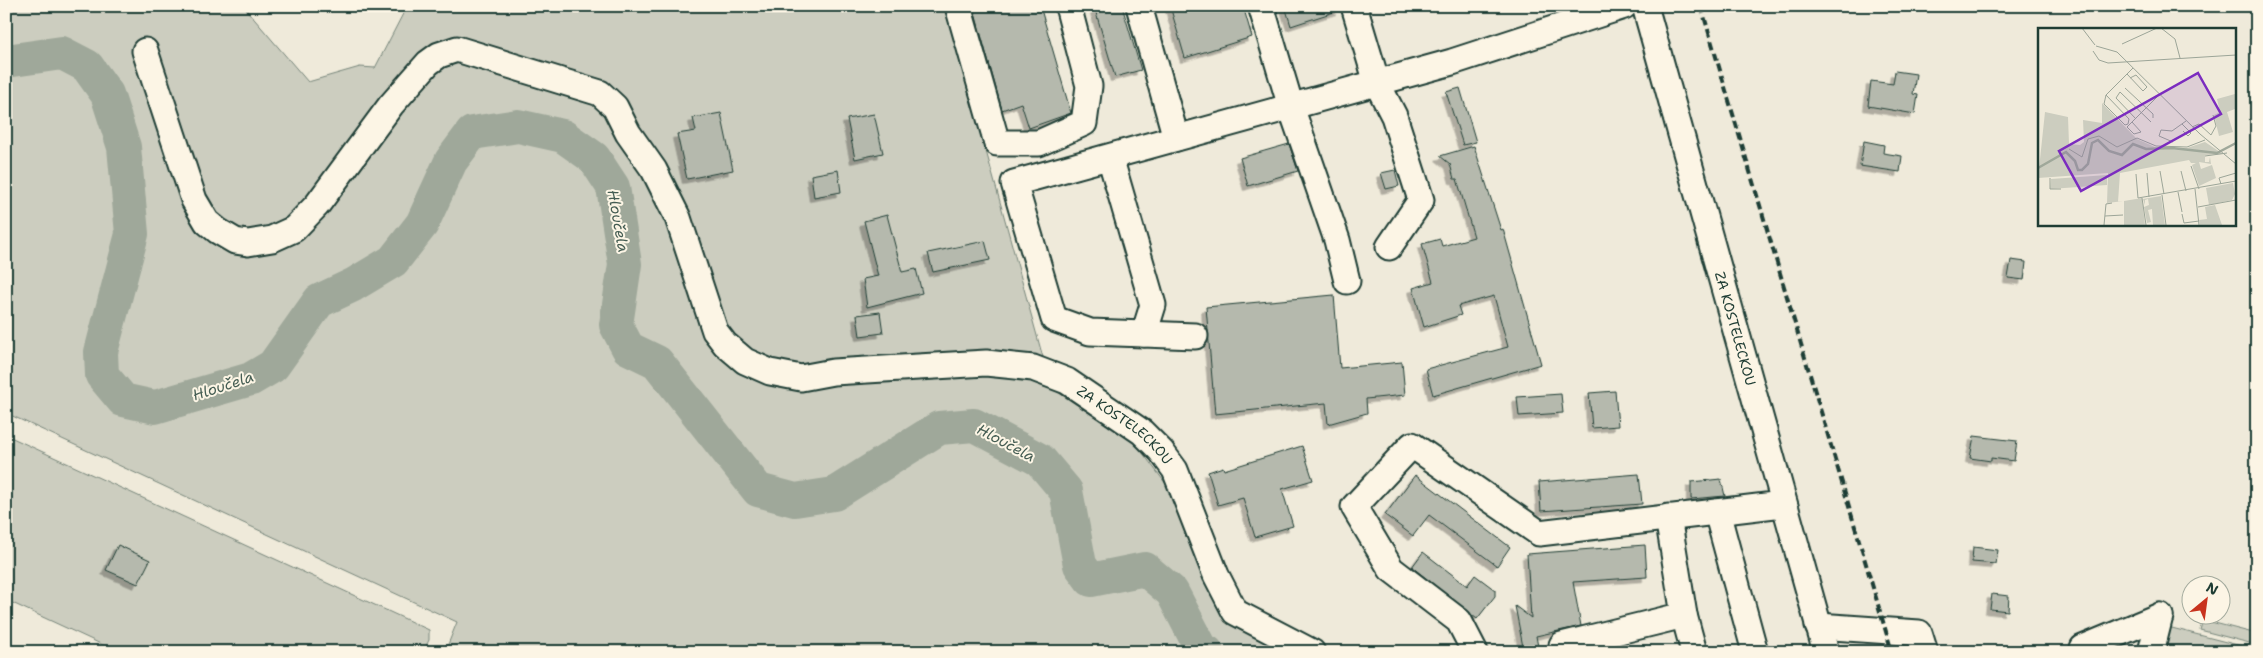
<svg xmlns="http://www.w3.org/2000/svg" width="2263" height="658" viewBox="0 0 2263 658" font-family="'Shantell Sans',sans-serif">
<style>
.green{fill:#cccdbf;stroke:#76857a}
.lines{fill:none;stroke-linecap:round;stroke-linejoin:round}
.river{stroke:#9fa89a;stroke-width:34}
.building{fill:#b5b9ad;stroke:#1f3d34;filter:url(#shadow)}
.minor-casing{stroke:#1f3d34;stroke-width:29}
.minor{stroke:#fcf5e5;stroke-width:25}
.rail{stroke:#1f3d34;stroke-width:4;stroke-dasharray:8 4;stroke-linecap:butt}
.labels{text-anchor:middle;dominant-baseline:central;stroke-width:4;stroke-linejoin:round;paint-order:stroke}
.street-label{font-size:14px;fill:#1f3d34;stroke:#fcf5e5}
.water-label{font-size:15px;font-style:italic;fill:#455d53;stroke:#fcf5e5}
.inset-river{fill:none;stroke:#9fa89a;stroke-width:2.5}
.inset-road{fill:none;stroke:#9ca598;stroke-width:1}
.view{fill:#7b2cbf;fill-opacity:0.15;stroke:#7b2cbf;stroke-width:2.5}
.inset-edge{fill:none;stroke:#1f3d34;stroke-width:2.5}
</style>
<defs>
<filter id="shadow"><feDropShadow dx="-4.5" dy="4.5" stdDeviation="0" flood-color="#0004"/></filter>
</defs>
<rect width="100%" height="100%" fill="#efeada"/>
<filter id="ink" filterUnits="userSpaceOnUse"><feTurbulence type="fractalNoise" baseFrequency=".02" numOctaves="2"/><feDisplacementMap in="SourceGraphic" scale="10" xChannelSelector="R" yChannelSelector="G"/><feConvolveMatrix kernelMatrix="1 2 1 2 8 2 1 2 1" color-interpolation-filters="sRGB"/></filter>
<g filter="url(#ink)">
<path class="green" d="M6,6H243L308,82L360,67L375,68L407,6H946L1042,354L1056,391L1136,444L1193,520L1224,616L1294,652H445L457,622L6,413Z
M6,435L429,630V640L423,652H118L6,600Z
M2203,620L2257,634V645L2200,630Z
M2168,627L2257,650V652H2161Z"/>
<g class="lines">
<path class="river" d="M6,61L62,53L87,66L107,94L124,147L132,234L101,352L102,375L123,400L155,407L251,379L273,366L319,301L353,285L393,261L422,224L451,161L472,133L518,126L563,136L594,158L613,187L625,264L616,325L628,348L657,362L758,490L795,500L834,494L939,428L974,425L1040,460L1066,491L1080,565L1091,580L1145,569L1172,592L1202,650L1207,652"/>
</g>
<path class="building" d="M973,6H1040L1071,113L1029,128L1021,103L1002,110Z
M1094,6H1122L1141,70L1115,77Z
M1170,6H1243L1252,37L1185,58Z
M1285,6H1340V10L1291,26Z
M1895,71L1916,74L1913,94L1918,95L1915,114L1868,106L1871,81L1893,84Z
M1460,88L1476,142L1463,145L1446,92Z
M721,113L733,170L687,179L677,134L696,131L693,118Z
M874,114L883,153L855,159L847,119Z
M1864,141L1884,145L1883,153L1902,156L1900,172L1860,166Z
M1289,144L1298,171L1248,186L1240,158Z
M1474,146L1501,230L1503,229L1541,364L1433,395L1426,369L1508,347L1494,296L1458,306L1461,315L1424,327L1413,288L1433,282L1422,244L1440,239L1442,246L1474,237L1457,179H1454L1450,164L1440,156Z
M838,170L841,192L814,197L811,175Z
M1395,170L1399,186L1386,189L1381,173Z
M887,215L902,272L916,269L922,293L867,307L863,279L878,276L864,221Z
M985,241L990,260L933,272L928,253Z
M2011,260L2026,262L2024,280L2008,278Z
M1334,295L1340,368L1402,362L1405,395L1366,399L1367,413L1328,424L1326,403L1215,414L1206,307Z
M880,312L883,333L860,336L857,315Z
M1615,391L1618,426L1592,428L1589,393Z
M1561,394L1563,413L1519,416L1517,397Z
M1974,436L2017,441L2014,461L1991,458V461L1970,458Z
M1302,446L1313,480L1282,489L1293,526L1255,537L1243,498L1218,505L1208,472L1223,467L1224,470Z
M1639,474L1642,504L1541,511L1539,482Z
M1415,475L1510,547L1497,566L1429,515L1413,536L1385,515Z
M1721,479L1725,496L1691,499V482Z
M118,545L150,560L138,584L106,570Z
M1645,545L1647,577L1573,582L1581,626L1536,636L1539,652H1524L1515,606L1531,618L1527,554Z
M1973,547L1998,550L1996,564L1972,562Z
M1423,552L1467,586L1475,575L1495,590V596L1477,619L1412,567Z
M1992,594L2009,596L2008,611L1990,609Z"/>
<g class="lines">
<g class="minor-casing">
<g id="minor">
<path d="M958,6L997,143H1039L1084,123L1089,86L1068,6"/>
<path d="M1139,6L1176,138"/>
<path d="M1261,6L1291,107L1337,240L1347,281"/>
<path d="M1354,6L1377,83L1394,116L1421,200L1389,247"/>
<path id="s1" d="M1645,6L1826,652"/>
<path id="s2" d="M145,51L194,200L207,222L218,231L235,241L248,243L272,239L294,229L317,205L391,105L428,63L439,55L457,49L600,93L615,107L628,133L654,170L678,218L715,331L725,344L745,361L770,372L801,378L833,372L986,363L1033,368L1067,381L1142,432L1161,451L1175,470L1216,575L1235,612L1312,652"/>
<path d="M1110,157L1153,305L1144,334L1090,332L1054,319L1014,183L1452,62L1624,6"/>
<path d="M1144,334L1195,336"/>
<path d="M1717,512L1755,652"/>
<path d="M1684,615L1694,652"/>
<path d="M1818,626L1919,633L1925,652"/>
<path d="M1562,645L1684,615L1668,517"/>
<path d="M2083,648L2160,616"/>
<path d="M1475,652L1459,621L1391,569L1354,507L1412,445L1539,533L1783,504"/>
<path d="M2151,652L2160,616"/>
</g>
</g>
<use href="#minor" class="minor"/>
<path class="rail" d="M1701,6L1892,652"/>
</g>
</g>
<g class="labels">
<g class="street-label">
<text stroke="none"><textPath href="#s1" startOffset="335">ZA KOSTELECKOU</textPath></text>
<text stroke="none"><textPath href="#s2" startOffset="1385">ZA KOSTELECKOU</textPath></text>
</g>
<g class="water-label">
<text transform="translate(618 221) rotate(80)">Hloučela</text>
<text transform="translate(223 386) rotate(-18)">Hloučela</text>
<text transform="translate(1006 443) rotate(28)">Hloučela</text>
</g>
</g>
<g transform="translate(2038 28)">
<rect width="198" height="198" fill="#efeada"/>
<path d="M197,66V81L189,84L195,104L181,108L176,87L182,84L179,71ZM64,75L99,111L117,119L149,120L167,114L185,126L167,127V134H171L172,129L173,136L161,134L163,141L174,137L178,150L161,158L154,137L158,135H153L151,132L82,145L80,174L104,170L107,197H86V173L69,175L70,145L0,150L7,84L30,89L31,116L42,117L46,114L45,92L64,95ZM69,147V157L12,161L13,151ZM195,155L197,166L194,172L171,177L168,160ZM123,168L127,197H115L114,181L110,182L113,194L109,195L106,179L111,177L110,171L107,172V177L105,171ZM177,177L184,197H162L161,192L169,191L167,179Z" fill="#cccdbf"/>
<path class="inset-river" d="M0,140L28,124L37,133L40,142H44L50,136L54,115L60,112L71,123L84,127L95,116L108,121L134,120L179,125L198,115"/>
<path class="inset-road" d="M44,0L57,17M123,0L137,11L142,30M84,16L119,0M58,18L79,24L162,106L198,136M55,23L61,32L70,35L198,27M89,46L105,63L109,59L98,47L92,50M87,60L115,86V90M68,67L66,76L87,97L90,96L91,91L68,67L95,40M98,91L78,70L82,64L113,94M94,94L103,104L96,106L89,99L122,66M144,96L153,105L150,108L145,103M154,99L161,96L173,107L178,98L175,87M135,114L121,108L123,102L134,103L148,93M31,121L44,129L50,111L61,108L79,119L99,110L118,118L149,119L167,112M167,128L189,125M153,138L161,161M122,143L126,166M143,143L148,163M109,145L111,169M98,146L100,170L198,153M12,150V161H23M183,156L181,150L198,145M157,161L161,197M140,164L144,184M124,167L128,197M104,170L108,197M160,179L198,172M144,186L146,195L161,193M67,188L85,187M66,197L68,176L74,175"/>
<path class="view" d="M160,45L183,86L43,163L21,123Z"/>
<rect width="198" height="198" class="inset-edge"/>
</g>
<rect width="2263" height="658" fill="none" stroke="#fcf5e5" stroke-width="25"/>
<rect x="12" y="12" width="2238" height="633" fill="none" stroke="#1f3d34" stroke-width="2" filter="url(#ink)"/>
<g transform="translate(2206 600) rotate(29)"><circle r="24" fill="#fcf5e5" stroke="#a4ab9e"/>
<path d="M0-4L9 19L0 12L-9 19Z" fill="#c8321e"/>
<text y="-8" font-size="14" font-weight="bold" text-anchor="middle" fill="#1f3d34">N</text>
</g>
</svg>
